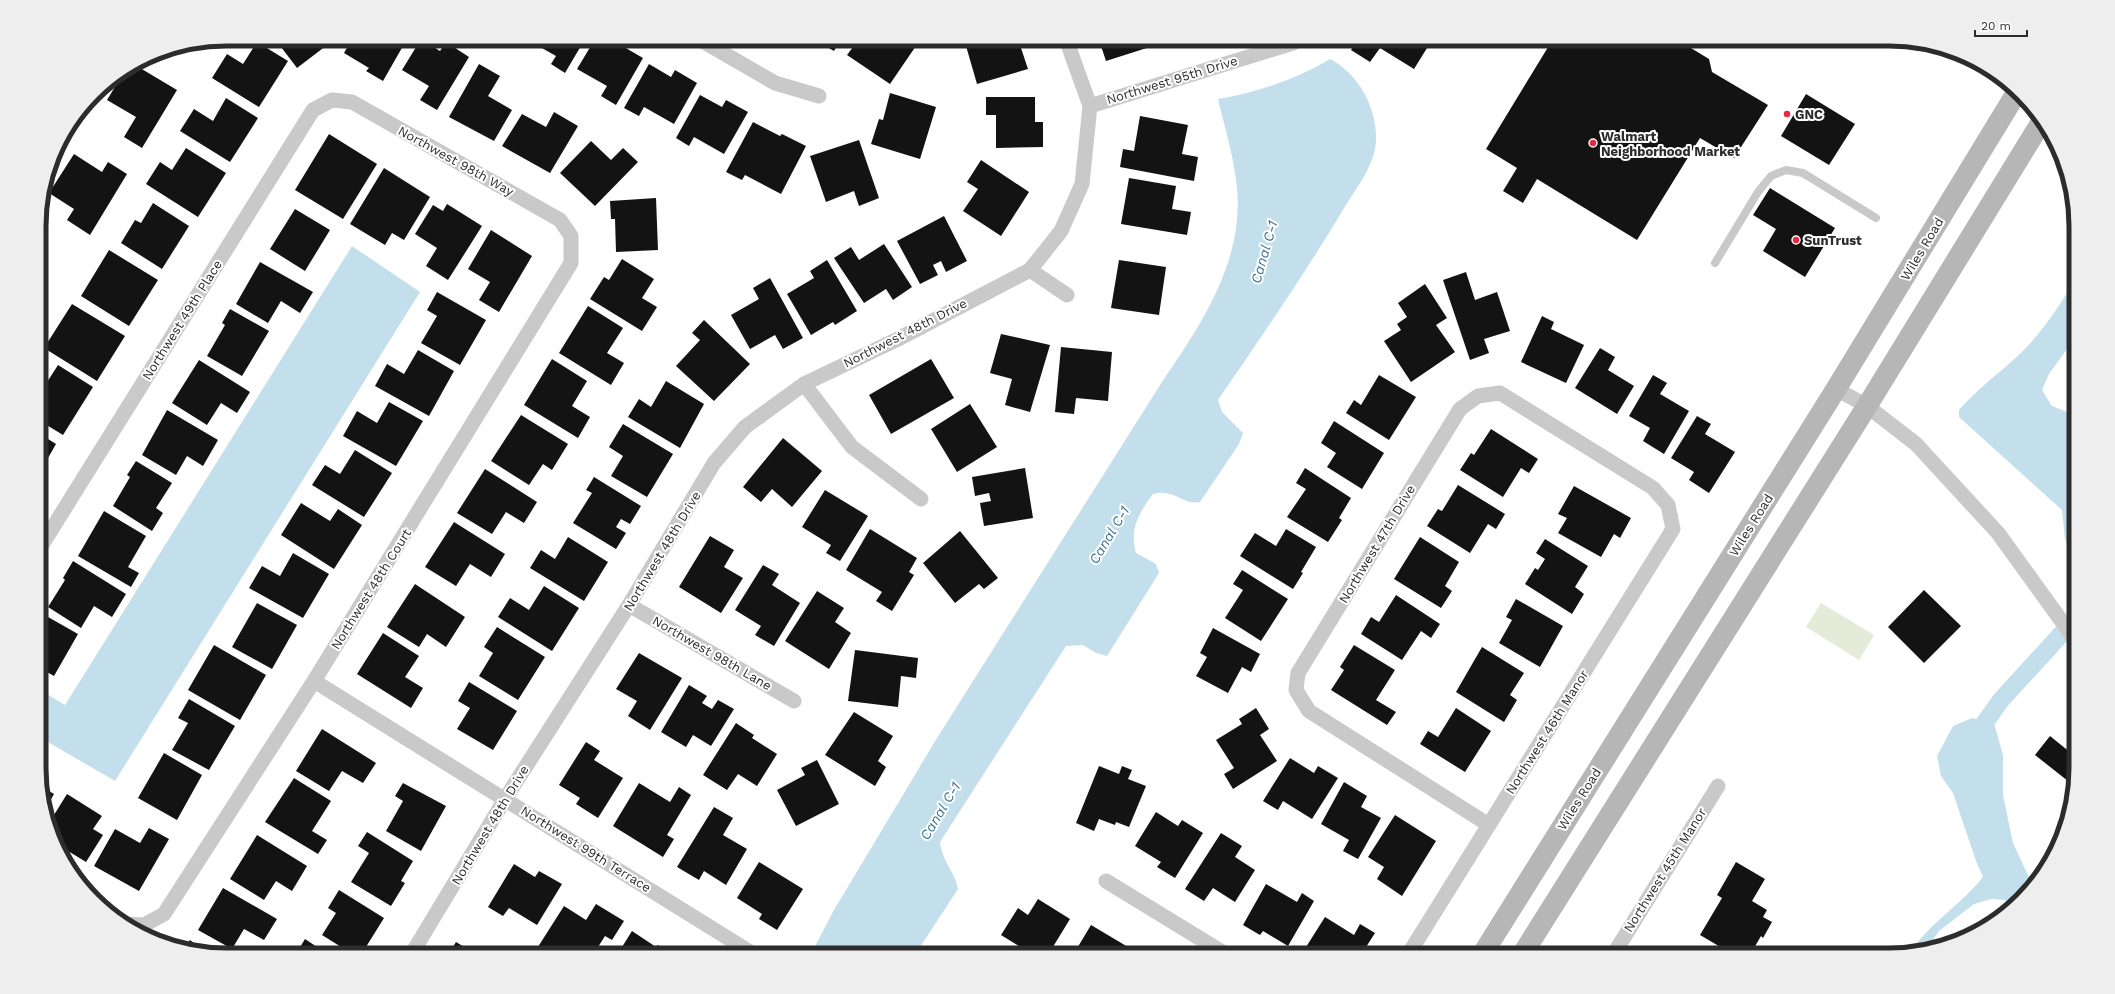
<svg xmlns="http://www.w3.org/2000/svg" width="2115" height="994" viewBox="0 0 2115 994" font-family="'Work Sans',sans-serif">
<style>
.green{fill:#e4ebd9}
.water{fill:#c4dfec}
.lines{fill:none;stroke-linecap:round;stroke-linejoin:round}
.canal{stroke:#c4dfec;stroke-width:18}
.building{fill:#131313}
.service{stroke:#c9c9c9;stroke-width:8}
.minor{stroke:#c9c9c9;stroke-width:15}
.secondary{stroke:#b6b6b6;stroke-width:21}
.poi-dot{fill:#eb2743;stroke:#fff;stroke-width:1.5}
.labels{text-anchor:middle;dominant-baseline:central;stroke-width:4;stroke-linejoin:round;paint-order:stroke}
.street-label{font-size:13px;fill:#2c2c2c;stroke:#fff}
.poi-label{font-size:13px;font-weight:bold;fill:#2c2c2c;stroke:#fff;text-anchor:start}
.water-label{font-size:14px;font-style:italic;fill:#387491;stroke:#fff}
.rim{fill:none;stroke:#2c2c2c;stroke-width:5}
</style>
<rect width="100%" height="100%" fill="#fff"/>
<path class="green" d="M1821,603L1874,635L1859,660L1806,627Z"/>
<path class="water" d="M1330,59C1358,73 1377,108 1376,139C1376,165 1355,189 1343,210C1304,275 1261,337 1218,400L1222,412L1243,433L1239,444L1200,502C1183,506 1175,488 1153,494C1139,513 1129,529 1136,553L1156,564L1159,573L1107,656L1096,653L1083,645L1066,646L940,842C943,864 955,871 958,889L918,950L885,948L872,955H817L813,950L834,910L937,738L1162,382C1201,325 1244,261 1237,188C1234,158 1225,128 1218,99C1256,93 1297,79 1330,59Z
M352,246L420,292L115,781L41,738L40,690L65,705Z
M2075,281V338L2049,374L2042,390L2052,406L2075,415V550L2069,547L2065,539L2062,510L1959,417V410C1978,388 2001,372 2022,352C2043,331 2059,306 2075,281Z
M1972,718L1994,723L2003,755V795L2013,843L2033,886L2012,906L2005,900L1991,899L1974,904L1939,931L1926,950L1910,953C1929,923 1961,905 1983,877L1976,861L1953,793L1941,776L1937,756L1953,726Z"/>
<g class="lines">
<path class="canal" d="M1975,742L1978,732L2001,700L2076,618"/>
</g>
<path class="building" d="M275,39H335L297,68Z
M352,39H407L383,81L366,71L369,68L344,53Z
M421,39L440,51L446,42L469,57L437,110L420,100L429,86L402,70Z
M526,39H585L565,73L551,64L556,56Z
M595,39H613L612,40L643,58L616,105L601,96L607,86L577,69Z
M813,39H841L834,51Z
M859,39H920V40L890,84L847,55Z
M964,39H1018L1028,69L977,84Z
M1103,39H1150L1153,46L1106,61L1099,40Z
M1358,39H1431L1432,40L1414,69L1380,48L1370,62L1351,50Z
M1553,39H1676L1709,59L1712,72L1768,105L1734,158L1700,138L1637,240L1537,179L1523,203L1503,191L1517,168L1486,149Z
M257,42L288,61L259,107L212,78L227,54L243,64Z
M479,64L500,76L488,96L512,110L494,141L449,117Z
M649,64L671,77L675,70L697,83L674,124L644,107L639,116L624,108Z
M135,65L177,90L142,148L124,137L136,117L107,100L124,72Z
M890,93L936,107L920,159L871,144L879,119L883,120Z
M1806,94L1855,124L1829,165L1781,136Z
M700,95L722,107L726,100L748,112L724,154L694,137L689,146L676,138Z
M986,97H1035V122H1043V147L996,148V115H986Z
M226,98L258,118L230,162L180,131L194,109L213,121Z
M554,112L578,126L550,173L502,146L522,114L546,127Z
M1140,116L1188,125L1182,154L1198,157L1194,181L1120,167L1123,149L1134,151Z
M753,122L780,136L782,134L806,146L781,194L745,175L742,180L726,172Z
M329,134L377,164L343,219L295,190Z
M859,140L879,198L859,206L854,191L826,202L810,156Z
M591,141L611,160L623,148L638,162L595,206L560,173Z
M186,148L226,173L198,217L146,184L160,162L172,170Z
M56,153L61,156L51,173V172Z
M74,154L102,172L108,162L127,174L90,235L67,220L74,209L49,193Z
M981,160L1029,192L1001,236L963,211L978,189L967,182Z
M384,168L430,197L404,240L392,233L385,245L350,224Z
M1129,178L1176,186L1172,209L1191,212L1187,235L1121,224Z
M1770,188L1835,228L1805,277L1763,251L1776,229L1753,215Z
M656,198L658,250L616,252L615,219H611L610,201Z
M153,203L189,226L162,269L121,243L135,220L141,223Z
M447,204L482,226L448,280L426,266L437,248L415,234L433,205L443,211Z
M295,209L330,230L305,271L270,249Z
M944,216L967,261L946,272L941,261L933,265L938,275L920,284L897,241Z
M491,230L532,256L499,312L479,300L490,282L468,269Z
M884,244L912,287L893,300L886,289L864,303L834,258L851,247L859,260Z
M109,250L158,280L129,326L81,296Z
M622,259L654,279L642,298L657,307L642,331L590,299L604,277L609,280Z
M827,260L857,311L835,325L833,322L811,335L787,294L814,278L810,271Z
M1119,260L1166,267L1159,315L1111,308Z
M260,262L313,292L300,313L281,301L268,323L236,304Z
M1466,272L1475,300L1497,292L1510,331L1484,339L1489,353L1470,360L1443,280Z
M770,278L803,338L783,349L775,335L750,349L731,315L759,299L753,288Z
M1425,284L1447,318L1436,325L1455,352L1411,382L1384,341L1401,330L1397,324L1407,317L1398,303Z
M437,292L486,320L460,365L421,343L437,316L427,310Z
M72,304L125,336L97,381L44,348Z
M588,306L623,328L607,353L624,363L611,385L559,353Z
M230,309L269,331L242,376L207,356L225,325L222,323Z
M1542,316L1554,322L1551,329L1584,345L1566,383L1521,362Z
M704,320L750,364L714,401L676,366L700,340L692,333Z
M1001,334L1050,345L1030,412L1005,405L1012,379L990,373Z
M1061,347L1112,352L1108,401L1076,398L1074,414L1055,412Z
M1600,348L1615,357L1608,370L1634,386L1617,414L1575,388Z
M418,350L454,371L429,416L375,386L387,364L404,374Z
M552,359L587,381L572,406L590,417L578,438L524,405Z
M931,359L954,398L891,434L869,395Z
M199,360L250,392L237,413L221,403L207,425L172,403Z
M58,365L93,387L63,435L40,421V388L42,390Z
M1379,375L1416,397L1389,440L1346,413L1354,400L1361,405Z
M1653,375L1667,383L1660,394L1689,411L1664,454L1643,441L1650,428L1629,416Z
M666,381L704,404L680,448L628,417L639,399L651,407Z
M389,402L423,421L396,466L343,436L357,411L377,423Z
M970,404L997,447L957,472L931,429Z
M167,410L218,440L203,466L187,456L176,475L142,455Z
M521,415L568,444L552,470L543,464L529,485L491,461Z
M1697,416L1711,424L1705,434L1735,452L1709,493L1689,480L1694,472L1671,458Z
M1334,421L1384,453L1362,489L1327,467L1336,453L1321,443Z
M623,424L673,454L647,497L611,476L623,456L609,447Z
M1491,429L1538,459L1529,473L1521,468L1503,497L1460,470L1471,453L1474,455Z
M40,434L56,444L40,472Z
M783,438L822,471L792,507L772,489L761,502L743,487Z
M355,450L392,473L364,517L312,485L325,465L340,474Z
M136,461L172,483L156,508L163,513L152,531L113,506L130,477L127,475Z
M1025,468L1033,518L984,526L980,503L991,501L989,493L975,496L972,477Z
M1305,468L1351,498L1339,518L1342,520L1328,542L1287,517L1306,489L1296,483Z
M485,469L537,502L524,523L506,512L492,534L457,513Z
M594,477L641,506L630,524L621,519L616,527L626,533L616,549L573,523L592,493L586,490Z
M1458,485L1505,514L1496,529L1488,524L1470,553L1427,526L1438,509L1442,511Z
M1574,486L1631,518L1620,538L1614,534L1601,557L1558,533L1567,518L1558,514Z
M825,490L868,516L840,561L826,553L831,545L802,527Z
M301,503L330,521L338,509L362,525L334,569L281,535Z
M104,511L146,536L128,567L139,573L131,587L78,556Z
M454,522L505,554L491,577L470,564L456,586L425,567Z
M870,529L917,558L909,572L914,575L892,611L876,601L882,592L846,570Z
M1286,529L1316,547L1301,572L1303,573L1293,589L1240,556L1255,533L1276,546Z
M960,531L998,578L984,589L979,584L955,603L923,563Z
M710,536L734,550L724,567L743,578L721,613L679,587Z
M568,537L608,562L584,601L530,568L541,550L555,559Z
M1420,537L1459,562L1445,586L1452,591L1441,608L1394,579Z
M1545,539L1588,566L1575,587L1584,594L1572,614L1525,584L1535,568L1538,570L1545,559L1536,553Z
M293,553L329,574L303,618L249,588L262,566L280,576Z
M73,561L126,594L112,617L94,606L81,628L48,607L65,580L63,578Z
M763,565L779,574L772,585L800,603L774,646L755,635L761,626L735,610Z
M1242,570L1288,599L1261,641L1225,618L1243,590L1233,584Z
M415,584L465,617L446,647L427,634L419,647L387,627Z
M544,586L579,608L552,651L498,617L510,598L529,610Z
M1924,590L1961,626L1924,663L1888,627Z
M817,591L844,608L835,622L851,633L829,669L785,641Z
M1396,595L1440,624L1431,638L1421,631L1402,660L1361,634L1371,617L1379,622Z
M1516,599L1563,626L1540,667L1499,643L1512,620L1506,617Z
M257,603L297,625L272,669L232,647Z
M41,613L78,634L54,676L40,668Z
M497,627L545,657L518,700L479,676L493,653L484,647Z
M1213,628L1260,654L1251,672L1242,667L1228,693L1196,676L1207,657L1200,653Z
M383,633L419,656L405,677L423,688L411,708L357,674Z
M214,645L266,675L240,720L188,690Z
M1354,645L1395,670L1376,700L1396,712L1387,725L1331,690L1344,670L1340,667Z
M1482,647L1524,673L1510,695L1517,700L1504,722L1456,692Z
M855,650L918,658L916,678L901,676L898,707L848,701Z
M639,653L682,678L650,730L628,716L637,701L616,689Z
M469,682L517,711L493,750L457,729L470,708L458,701Z
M689,685L707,696L702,703L712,709L718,700L734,709L711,746L693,735L686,747L661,732Z
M189,699L235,726L209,770L172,750L188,723L178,718Z
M1256,708L1269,729L1260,735L1277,761L1233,789L1224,774L1234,768L1216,740L1242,724L1239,719Z
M1456,708L1491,731L1465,772L1420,744L1428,731L1438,737Z
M854,712L893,736L878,761L886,767L875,786L825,755Z
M736,723L754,735L752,738L777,754L757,786L738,774L727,790L703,775Z
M322,729L376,763L363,783L342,771L329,791L296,771Z
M2050,736L2076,757L2073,785L2035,755Z
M586,742L600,751L594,760L623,778L598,818L576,804L580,798L559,785Z
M164,753L202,775L177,820L138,798Z
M1290,758L1314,773L1318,766L1338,778L1312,819L1283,801L1278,810L1263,801Z
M817,760L839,804L796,826L777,790L805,775L801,768Z
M1099,766L1119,774L1122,766L1132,770L1128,779L1146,786L1129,827L1116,822L1115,825L1099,819L1094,831L1076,823Z
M294,778L331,801L312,831L327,840L318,854L265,822Z
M1344,782L1367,796L1361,807L1381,818L1358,859L1343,851L1349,840L1321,824Z
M403,783L446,806L421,851L386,831L403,801L395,796Z
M639,783L670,802L679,787L691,795L667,835L674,839L663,857L613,826Z
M41,786L54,794L45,810L41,792Z
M67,794L102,816L93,829L103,835L86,862L55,843L53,840L49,823Z
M714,807L733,818L723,835L747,849L726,885L704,871L699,880L677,867Z
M1156,812L1178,826L1182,820L1203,833L1175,878L1157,867L1161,862L1135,846Z
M1395,815L1436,841L1402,896L1377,879L1384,867L1368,857Z
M149,828L169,839L139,891L94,866L115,829L140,843Z
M367,832L413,861L401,881L405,883L391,906L351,882L369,853L358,846Z
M1221,833L1242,846L1235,857L1255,870L1235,902L1213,888L1204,901L1185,889Z
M257,835L307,866L292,891L276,881L264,900L230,879Z
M759,862L803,889L777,930L759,919L762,914L737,898Z
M1736,862L1765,879L1752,901L1767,910L1763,917L1772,922L1763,938L1761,936L1750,955H1734L1700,935L1722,898L1717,895Z
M514,864L535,877L539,871L562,884L537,925L509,908L503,916L488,907Z
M1266,884L1297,902L1302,893L1314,901L1288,946L1263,931L1260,935L1243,925Z
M223,888L277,919L264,940L244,929L232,949L198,930Z
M339,890L384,918L361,955H354L322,935L336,913L328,908Z
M1038,899L1070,919L1048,955H1014L1019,946L1001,935L1018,908L1028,915Z
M596,904L624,921L612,940L605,936L593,955H568L557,948L553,955H543L536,950L564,906L586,920Z
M1325,917L1354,935L1360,924L1375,933L1361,955H1301Z
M1091,925L1133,950L1130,955H1073Z
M632,931L656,947L658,945L673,955H617Z
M305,939L329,955H297L296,954Z
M190,940L203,950L185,947Z
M456,942L471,951L468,955H448Z"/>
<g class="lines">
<path class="service" d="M1715,263L1758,192L1771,176L1786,170L1803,173L1876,218"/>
<path class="minor" d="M699,39L775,83L819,96
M1090,106L1293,43L1299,39
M1030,270L1067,295
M804,384L852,447L921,499
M1836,389L1867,406L1916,444L1998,533L2076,641
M40,548L313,110L332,100L352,102L560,220L571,236V263L314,681L164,914L144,925L126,924
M629,605L794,701
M314,681L755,955
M1106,881L1227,955
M411,955L505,799L629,605L714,463L745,427L804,384L898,339L1030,270L1061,231L1082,184L1090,106L1066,39
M1408,955L1673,529L1668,505L1653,488L1500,393L1478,396L1460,409L1298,673L1296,690L1309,711L1489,825
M1613,955L1718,786"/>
<path class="secondary" d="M1482,955L1836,389L2017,92
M1522,955L1867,406L2042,121"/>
</g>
<g class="poi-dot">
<circle cx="1787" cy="114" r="4"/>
<circle cx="1593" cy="143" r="4"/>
<circle cx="1796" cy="240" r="4"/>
</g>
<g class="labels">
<g class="street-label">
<text transform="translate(1172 80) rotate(-17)">Northwest 95th Drive</text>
<text transform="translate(456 161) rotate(29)">Northwest 98th Way</text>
<text transform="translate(1922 249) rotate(-59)">Wiles Road</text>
<text transform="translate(182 320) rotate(-58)">Northwest 49th Place</text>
<text transform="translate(905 333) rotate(-27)">Northwest 48th Drive</text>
<text transform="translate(1751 525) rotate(-58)">Wiles Road</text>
<text transform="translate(1377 544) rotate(-59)">Northwest 47th Drive</text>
<text transform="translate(662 551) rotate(-59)">Northwest 48th Drive</text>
<text transform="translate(371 589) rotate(-58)">Northwest 48th Court</text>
<text transform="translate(712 653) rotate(30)">Northwest 98th Lane</text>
<text transform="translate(1547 732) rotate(-58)">Northwest 46th Manor</text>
<text transform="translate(1579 799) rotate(-58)">Wiles Road</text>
<text transform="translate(490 825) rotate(-59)">Northwest 48th Drive</text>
<text transform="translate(586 849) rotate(32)">Northwest 99th Terrace</text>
<text transform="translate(1665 870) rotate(-58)">Northwest 45th Manor</text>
</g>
<g class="poi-label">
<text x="1795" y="114">GNC</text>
<text x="1601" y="136">Walmart<tspan x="1601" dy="15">Neighborhood Market</tspan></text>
<text x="1804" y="240">SunTrust</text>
</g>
<g class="water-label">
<text transform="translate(1264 252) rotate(-74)">Canal C-1</text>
<text transform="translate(1109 535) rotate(-59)">Canal C-1</text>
<text transform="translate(940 811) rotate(-59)">Canal C-1</text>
</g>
</g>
<path d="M0 0H2115V994H0ZM226 46H1889A180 180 0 0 1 2069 226V768A180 180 0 0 1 1889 948H226A180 180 0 0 1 46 768V226A180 180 0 0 1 226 46Z" fill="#eee" fill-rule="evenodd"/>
<path class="rim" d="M226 46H1889A180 180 0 0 1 2069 226V768A180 180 0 0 1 1889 948H226A180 180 0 0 1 46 768V226A180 180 0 0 1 226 46Z"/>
<path d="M1975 30v6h52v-6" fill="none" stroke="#2c2c2c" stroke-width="2"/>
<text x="1981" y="30" font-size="12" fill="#2c2c2c" stroke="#ffffff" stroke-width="3" paint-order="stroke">20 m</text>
</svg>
